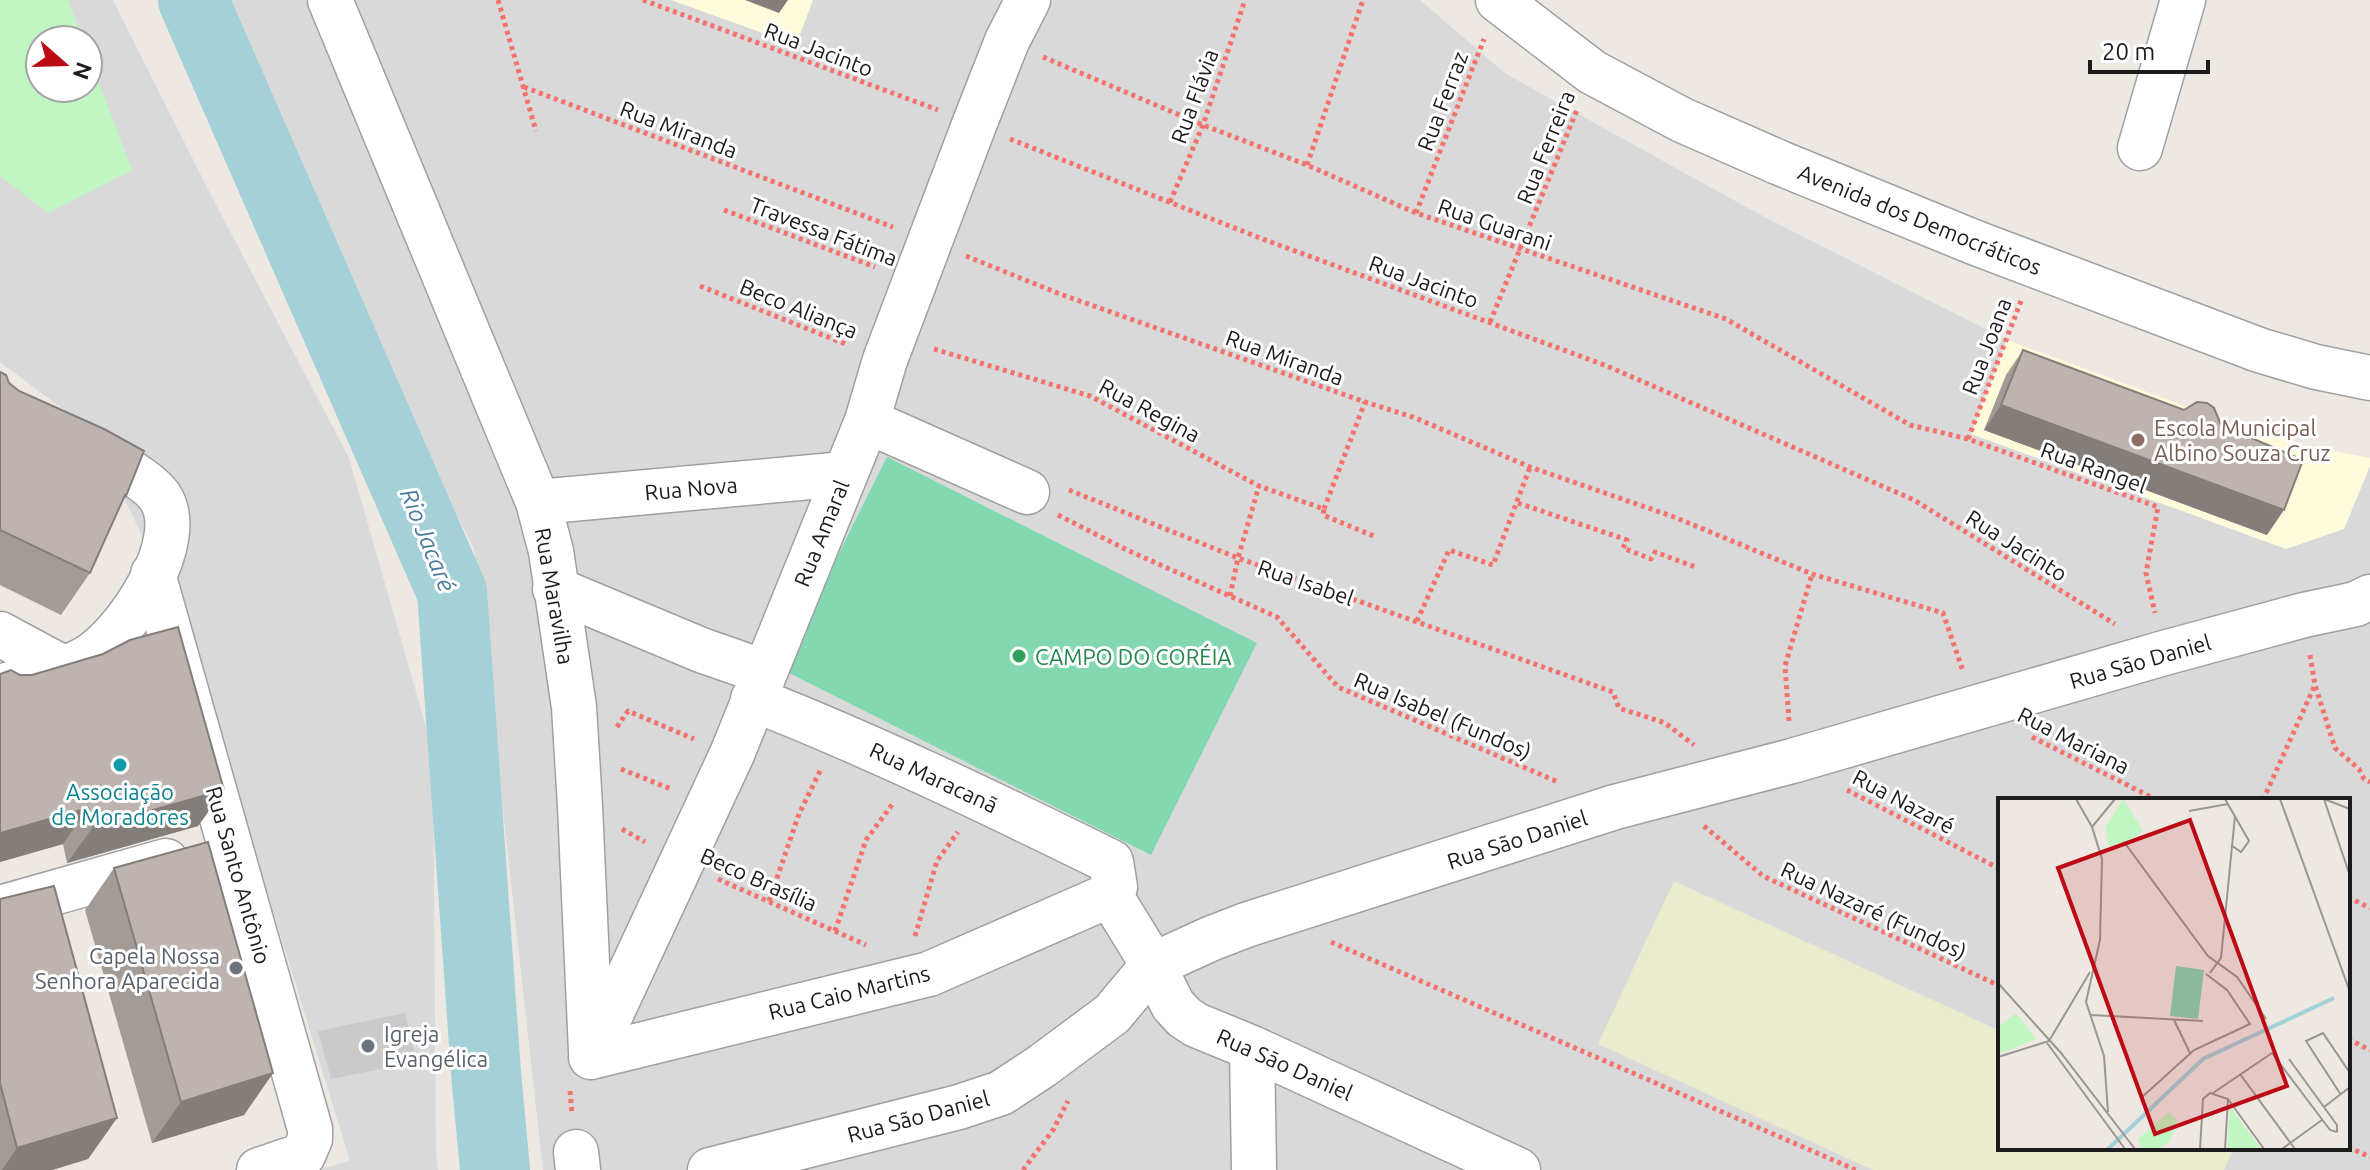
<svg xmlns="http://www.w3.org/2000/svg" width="2370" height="1170" viewBox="0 0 2370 1170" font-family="Ubuntu,sans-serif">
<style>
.residential{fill:#dad9d9;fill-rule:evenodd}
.education{fill:#fdfbdb}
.religious{fill:#cacaca}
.farmland{fill:#ebebce}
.park{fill:#c0f6c1}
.pitch{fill:#83d8b2}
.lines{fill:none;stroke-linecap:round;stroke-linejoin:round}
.river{stroke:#a4d0d8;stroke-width:70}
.minor-casing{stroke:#a0a0a0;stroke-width:47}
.path{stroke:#f2736e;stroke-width:5;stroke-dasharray:4 4;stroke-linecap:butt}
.minor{stroke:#fff;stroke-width:44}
.wall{fill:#a39b96}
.shaded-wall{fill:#847e7a}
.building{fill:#bdb4af;stroke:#847e7a;stroke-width:2}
.education-dot{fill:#8d6e63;stroke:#fff;stroke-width:3}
.leisure-dot{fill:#2e9e5b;stroke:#fff;stroke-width:3}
.culture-dot{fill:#0f9aa8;stroke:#fff;stroke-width:3}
.worship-dot{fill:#6b7280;stroke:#fff;stroke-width:3}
.labels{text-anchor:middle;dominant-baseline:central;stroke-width:6;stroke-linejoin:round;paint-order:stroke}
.street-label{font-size:22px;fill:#1c1c1c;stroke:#fff}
.education-label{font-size:22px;fill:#785e54;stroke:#fff;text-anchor:start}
.leisure-label{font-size:22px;fill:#27864d;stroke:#fff;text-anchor:start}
.culture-label{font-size:22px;fill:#0d838f;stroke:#fff}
.worship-label{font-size:22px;fill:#5b616d;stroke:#fff;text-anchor:end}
.water-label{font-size:24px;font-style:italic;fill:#4b7a9e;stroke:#fff}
.inset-river{fill:none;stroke:#a4d0d8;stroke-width:4}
.inset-road{fill:none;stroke:#999693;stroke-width:2}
.view{fill:#bd0b16;fill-opacity:0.15;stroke:#bd0b16;stroke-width:4}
.inset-edge{fill:none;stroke:#1c1c1c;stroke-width:4}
</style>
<rect width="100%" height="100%" fill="#ede8e2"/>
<path class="residential" d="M0,0H113L213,199L349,458L433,751L436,1154L438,1170H316L350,1161L184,622L91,430L0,362ZM40,40H88V88H40Z
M202,0H1420L1506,74L1757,213L2007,340L1971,434L2344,529L2370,466V1170H543L474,549L241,84ZM2000,800H2348V1148H2000Z"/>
<path class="education" d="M671,0H813L796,45Z
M2007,340L2231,423L2308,446L2370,458V466L2344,529L2286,549L1971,434Z"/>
<path class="religious" d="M405,1013L417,1062L331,1079L318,1031Z"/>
<path class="farmland" d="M1674,881L2000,1031V1148H2234L2224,1170H1873L1598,1044Z"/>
<path class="park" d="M0,0H68L83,40H40V88H88V54L132,170L48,213L0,176Z"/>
<path class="pitch" d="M887,457L1257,643L1151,855L781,669Z"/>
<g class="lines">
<path class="river" d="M193,0L452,592L486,1073L495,1170"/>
<g class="minor-casing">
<path id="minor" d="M330,0L538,502L551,551L574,707L580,806L591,1051
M1498,0L1592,72L1682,120L1780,163L1976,243L2259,350L2316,367L2370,378
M2140,148L2183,0
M0,409C36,425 140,467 160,497C189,541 126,635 87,658C60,673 29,678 0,687
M867,421L1027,492
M538,502L844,474
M153,574L310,1129V1139L303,1155L259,1170
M555,589L701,650L764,672
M0,634L65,669
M1110,895L1153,965L1173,1005L1184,1017L1196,1025L1252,1048L1518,1170
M0,908L166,861
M1252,1048L1254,1170
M591,1057L732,754L867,421L885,360L974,125L1007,41L1028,0
M591,1057L929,974L1110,895L1115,887L1111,862C993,804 875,747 753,699
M576,1152L578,1170
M710,1170L959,1107L1001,1093L1042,1066L1112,1014L1153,965L1210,939L1246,925L1615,807L1792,761L2164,653L2304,615L2356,604L2370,597"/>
</g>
<path class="path" d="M498,0L536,131
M643,0L938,110
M1043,57L1203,125L1307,165L1416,213L1726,319L1910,425L1968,439L2158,507L2146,573L2155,613
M524,87L893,227
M1010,139L1260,238L1607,366L1914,500L2115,624
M1307,165L1363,0
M1170,202L1203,125L1245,0
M724,210L875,267
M1416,213L1484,39
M966,256L1060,294L1365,402L1413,417L1530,467L1674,517L1812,574L1943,613L1963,671
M700,286L848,345
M1490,322L1577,110
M934,349L1090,396L1259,486L1324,509L1323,515L1376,537
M1968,439L2021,301
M1069,490L1238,558L1613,692L1619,708L1665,723L1694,745
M1518,503L1627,540L1623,548L1651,559L1655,552L1698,568
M1324,509L1365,402
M1058,515L1127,550L1277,617L1338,687L1558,782
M1230,596L1238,558L1259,486
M1417,621L1449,550L1493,565L1530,467
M2310,655L2315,685L2335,748L2359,769L2364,779L2370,782
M1789,721L1785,666L1812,574
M617,727L628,711L694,739
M2032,737L2157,800
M621,769L671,789
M1847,790L2000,869
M2263,800L2315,685
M1704,826L1763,876L2000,986
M622,829L645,842
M718,879L866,945
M2348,897L2370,908
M769,901L799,814L821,769
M835,931L866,840L894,802
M915,936L937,861L958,832
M1331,942L1856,1170
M2348,1039L2370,1050
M570,1091L572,1113
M2348,1147L2370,1157
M1023,1170L1053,1130L1068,1101"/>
<use href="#minor" class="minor"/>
</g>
<path class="wall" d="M2023,350L2221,425L2267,535L1984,430L2006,375Z
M0,372L9,383L126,496L121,503L90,573L61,615L0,585Z
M0,674L224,790L198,826L67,863L63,844L0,862Z
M114,868L273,1073L244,1115L152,1143L85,910Z
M0,899L117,1118L88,1159L52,1170H0Z"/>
<path class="shaded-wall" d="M745,0H788L779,13Z
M2001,405L2284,510L2267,535L1984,430Z
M224,790L198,826L67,863L93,827Z
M88,808L63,844L0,862V833Z
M273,1073L244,1115L152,1143L181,1102Z
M117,1118L88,1159L52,1170H2L17,1148Z"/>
<path class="building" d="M2023,350L2184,410L2197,402L2207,403L2214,408L2221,425L2303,460L2284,510L2001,405Z
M0,372L6,375L9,383L19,391L104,429L144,451L126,496L125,495L90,573L0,530Z
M178,627L224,790L93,827L88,808L0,833V674L11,670L20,675H32L103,654L130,640Z
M208,842L273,1073L181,1102L114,868Z
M54,886L117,1118L17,1148L0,1083V899Z"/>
<circle class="education-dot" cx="2138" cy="440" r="8"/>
<circle class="leisure-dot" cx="1019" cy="656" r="8"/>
<circle class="culture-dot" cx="120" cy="765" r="8"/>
<g class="worship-dot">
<circle cx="236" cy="968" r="8"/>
<circle cx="368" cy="1046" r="8"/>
</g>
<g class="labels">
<g class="street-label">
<text transform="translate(819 49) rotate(21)">Rua Jacinto</text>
<text transform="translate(1194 96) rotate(-70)">Rua Flávia</text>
<text transform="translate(1442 101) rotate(-69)">Rua Ferraz</text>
<text transform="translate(679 129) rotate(21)">Rua Miranda</text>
<text transform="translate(1545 147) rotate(-68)">Rua Ferreira</text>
<text transform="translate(1920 219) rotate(22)">Avenida dos Democráticos</text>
<text transform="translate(1495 224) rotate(19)">Rua Guarani</text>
<text transform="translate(824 231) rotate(21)">Travessa Fátima</text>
<text transform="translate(1424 281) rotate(20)">Rua Jacinto</text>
<text transform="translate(799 308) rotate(22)">Beco Aliança</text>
<text transform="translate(1986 346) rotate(-69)">Rua Joana</text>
<text transform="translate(1285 357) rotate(20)">Rua Miranda</text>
<text transform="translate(1150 410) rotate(28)">Rua Regina</text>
<text transform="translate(2094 467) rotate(20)">Rua Rangel</text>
<text transform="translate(691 488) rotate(-5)">Rua Nova</text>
<text transform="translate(821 533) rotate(-68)">Rua Amaral</text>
<text transform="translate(2017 545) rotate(32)">Rua Jacinto</text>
<text transform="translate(1306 582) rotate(19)">Rua Isabel</text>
<text transform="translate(555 596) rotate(80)">Rua Maravilha</text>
<text transform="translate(2140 661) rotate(-16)">Rua São Daniel</text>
<text transform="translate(1443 715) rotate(23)">Rua Isabel (Fundos)</text>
<text transform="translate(2074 740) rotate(27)">Rua Mariana</text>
<text transform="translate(934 777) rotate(25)">Rua Maracanã</text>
<text transform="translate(1904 801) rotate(28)">Rua Nazaré</text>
<text transform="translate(1517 839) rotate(-18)">Rua São Daniel</text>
<text transform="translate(239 875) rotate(74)">Rua Santo Antônio</text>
<text transform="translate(759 879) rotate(24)">Beco Brasília</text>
<text transform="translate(1874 910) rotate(25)">Rua Nazaré (Fundos)</text>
<text transform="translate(849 992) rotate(-14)">Rua Caio Martins</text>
<text transform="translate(1285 1064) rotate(24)">Rua Sāo Daniel</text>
<text transform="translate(918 1116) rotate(-15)">Rua São Daniel</text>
</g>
<g class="education-label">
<text x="2154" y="427">Escola Municipal<tspan x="2154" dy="25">Albino Souza Cruz</tspan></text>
</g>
<g class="leisure-label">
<text x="1035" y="656">CAMPO DO CORÉIA</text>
</g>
<g class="culture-label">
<text x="120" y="791">Associação<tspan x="120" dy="25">de Moradores</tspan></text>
</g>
<g class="worship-label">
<text x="220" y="955">Capela Nossa<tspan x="220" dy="25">Senhora Aparecida</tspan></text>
<text x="384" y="1033" text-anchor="start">Igreja<tspan x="384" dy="25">Evangélica</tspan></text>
</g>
<g class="water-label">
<text transform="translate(428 540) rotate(68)">Rio Jacaré</text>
</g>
</g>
<g transform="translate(1998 798)">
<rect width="352" height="352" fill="#ede8e2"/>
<path d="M125,1L145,33L131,44L111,48L107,30ZM18,215L38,241L0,256V229ZM232,310H233L263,351H229ZM171,314L179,322L173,342L161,351H145L139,342Z" fill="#c0f6c1"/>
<path d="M178,168L206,172L200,221L172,218Z" fill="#83d8b2"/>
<path class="inset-river" d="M110,351L205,261L336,200"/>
<path class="inset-road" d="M78,1L94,29L104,61L102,142L88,204L106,258L110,314M227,1L251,43L243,54L233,47M282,1L352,194M326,1L352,11M326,1L352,78M191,13L230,6M94,29L117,1M126,44L210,158L239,179L268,221M212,175L223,160L237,18M0,185L63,255L137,351M93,217L205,223M176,222L192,255M49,245L127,351M0,259L51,243L92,174M291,261L339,327V334M242,276L297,351M215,295L274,255L332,332L339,334M343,297L308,243L325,235L352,275M143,300L196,252L252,226L229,192L208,176M326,309L352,289M202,351L205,301L212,295L230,301L266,351M227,351L230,301M284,351L324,322"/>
<path class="view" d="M192,22L289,288L157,336L60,70Z"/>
<rect width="352" height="352" class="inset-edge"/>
</g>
<g transform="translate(64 64) rotate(110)"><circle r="38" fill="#ffffff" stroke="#a4a4a4" stroke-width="2"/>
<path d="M0-6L14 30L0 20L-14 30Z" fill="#bd0b16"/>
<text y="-12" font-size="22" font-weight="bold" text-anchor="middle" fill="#1c1c1c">N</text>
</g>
<path d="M2090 60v12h118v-12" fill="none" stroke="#1c1c1c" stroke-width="4"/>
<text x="2102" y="60" font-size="24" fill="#1c1c1c" stroke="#ffffff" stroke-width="6" paint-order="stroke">20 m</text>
</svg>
